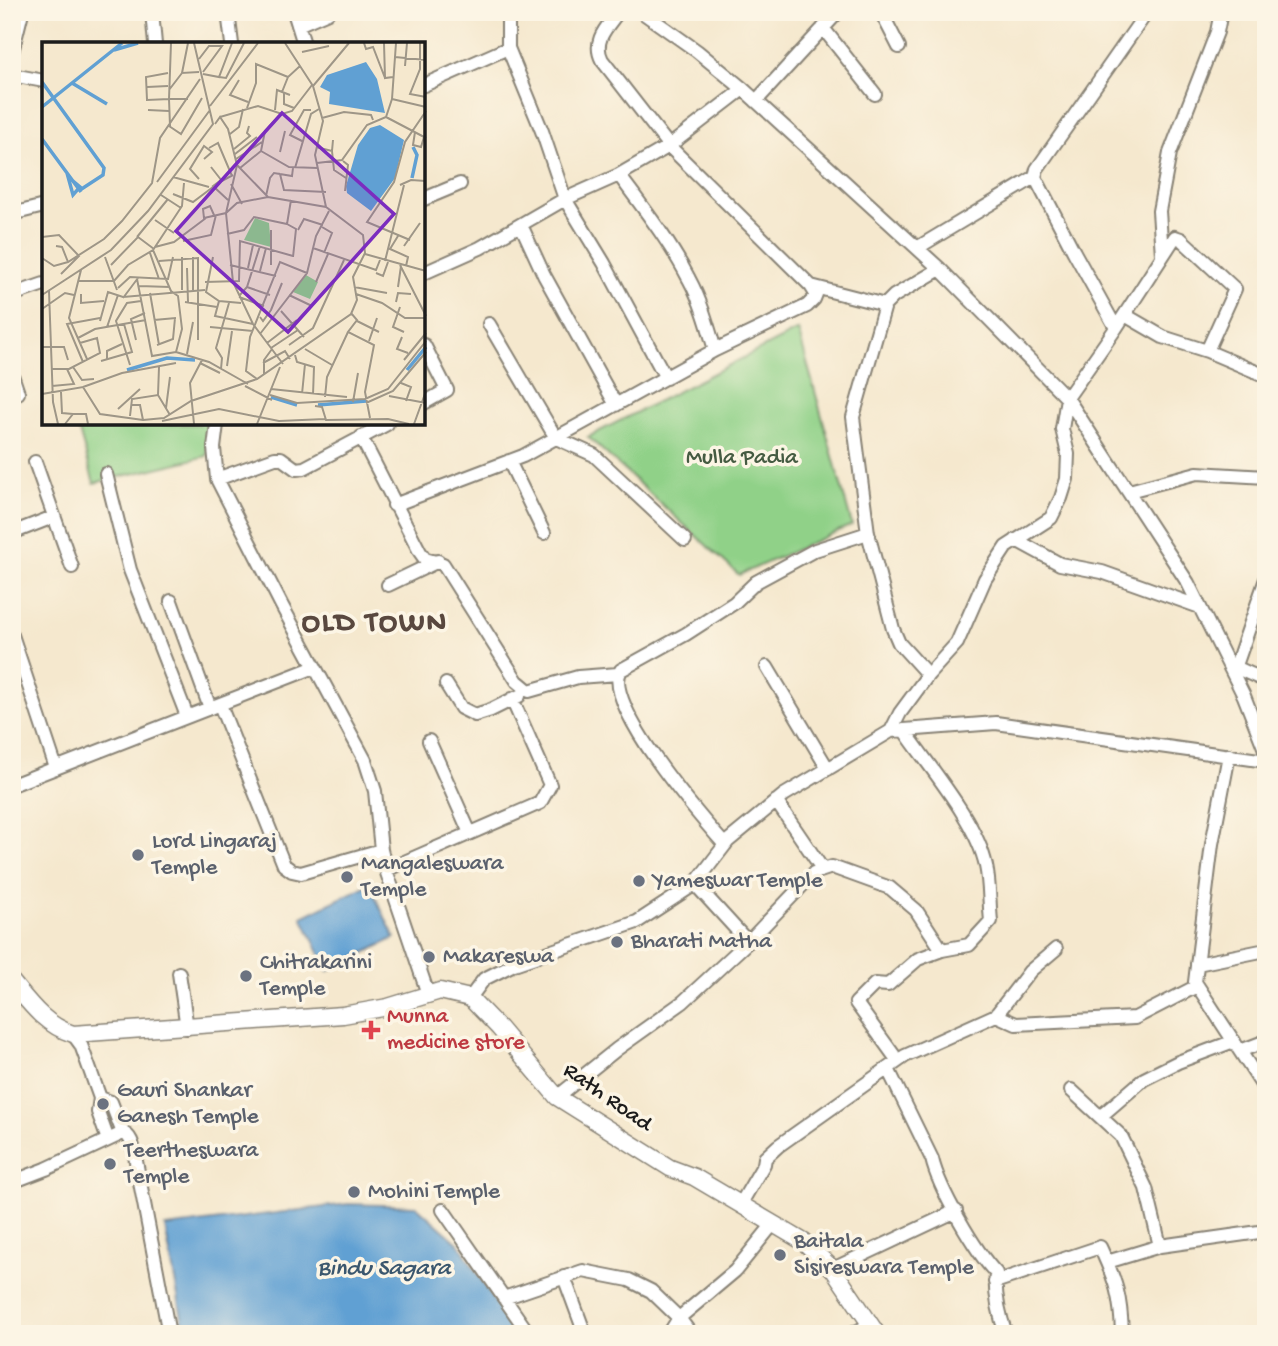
<svg xmlns="http://www.w3.org/2000/svg" width="1278" height="1346" viewBox="0 0 1278 1346" font-family="'Gochi Hand',sans-serif">
<style>
.green{fill:#90d188;stroke:#567652;stroke-width:2}
.water{fill:#60a0d3;stroke:#3e5e78;stroke-width:2}
.lines{fill:none;stroke-linecap:round;stroke-linejoin:round}
.minor-casing{stroke:#888275;stroke-width:16}
.tertiary-casing{stroke:#888275;stroke-width:19}
.minor{stroke:#fff;stroke-width:12}
.tertiary{stroke:#fff;stroke-width:16}
.worship-dot{fill:#6b7280;stroke:#fcf5e5;stroke-width:2.5}
.health-dot{fill:#e0444e;stroke:#fcf5e5;stroke-width:2.5}
.labels{text-anchor:middle;dominant-baseline:central;stroke-width:7;stroke-linejoin:round;paint-order:stroke}
.park-label{font-size:23px;fill:#455b42;stroke:#fcf5e5}
.worship-label{font-size:23px;fill:#5b616d;stroke:#fcf5e5;text-anchor:start}
.health-label{font-size:23px;fill:#be3a42;stroke:#fcf5e5;text-anchor:start}
.street-label{font-size:23px;fill:#1c1c1c;stroke:#fcf5e5}
.water-label{font-size:24px;font-style:italic;fill:#3b576e;stroke:#fcf5e5}
.district-label{font-size:30px;font-weight:bold;letter-spacing:2px;fill:#59483f;stroke:#fcf5e5}
.inset-river{fill:none;stroke:#60a0d3;stroke-width:3.5}
.inset-road{fill:none;stroke:#9e9687;stroke-width:2}
.view{fill:#7b2cbf;fill-opacity:0.15;stroke:#7b2cbf;stroke-width:3.5}
.inset-edge{fill:none;stroke:#1c1c1c;stroke-width:3.5}
</style>
<rect width="100%" height="100%" fill="#fcf5e5"/>
<filter id="ink" filterUnits="userSpaceOnUse"><feTurbulence type="fractalNoise" baseFrequency=".0143" numOctaves="2"/><feDisplacementMap in="SourceGraphic" scale="14" xChannelSelector="R" yChannelSelector="G"/><feConvolveMatrix kernelMatrix="1 2 1 2 8 2 1 2 1" color-interpolation-filters="sRGB"/></filter>
<filter id="wash" filterUnits="userSpaceOnUse"><feTurbulence type="fractalNoise" baseFrequency=".00686" numOctaves="4" result="noise"/><feDisplacementMap in="SourceGraphic" scale="28" xChannelSelector="R" yChannelSelector="G"/><feGaussianBlur stdDeviation="1.57" result="paint"/><feColorMatrix in="noise" values="0 0 0 0 0 0 0 0 0 0 0 0 0 0 0 0 0 1.4 0 .05"/><feComposite in="paint" operator="in"/></filter>
<g filter="url(#wash)">
<rect width="100%" height="100%" fill="#f5e8ce"/>
<path class="green" d="M798,330L852,525L739,575L588,437Z
M77,424H209L207,456L94,483Z"/>
<path class="water" d="M369,884L395,938L328,971L302,917Z
M348,1204L416,1206L459,1244L514,1334H185L165,1227Z"/>
</g>
<g filter="url(#ink)">
<g class="lines">
<g class="minor-casing">
<path id="minor" d="M152,12L155,44
M228,12L232,44
M294,12L304,44
M508,12V48L542,131L565,199L604,263L666,378
M642,12L697,51L743,89L940,269L1067,398L1188,583L1244,696L1266,752
M881,12L899,47
M298,25L328,12
M823,28L875,94
M12,52L22,12
M12,75L44,81
M424,85L508,48
M756,101L838,12
M619,175C644,209 670,242 689,279C701,301 708,326 715,350
M424,199L460,184
M12,214L44,206
M521,225L544,275L616,405
M917,248L1035,177
M1162,255L1159,211L1170,153L1217,32L1221,12
M424,273L480,248L565,199L619,175L669,146L743,89
M811,286L885,305
M12,295L44,284
M489,324L556,438L594,455L685,540
M1116,328L1074,252L1035,177L1037,169L1147,12
M424,345L447,390L424,403
M1207,351L1266,376
M12,375L18,393
M217,424L214,448L217,479L282,606L365,760L375,791L381,850L386,870L428,994
M361,437L420,552L425,559L443,564L517,681L529,691L578,677L618,674
M509,461L544,533
M35,462L72,567
M106,474L130,570L187,716
M217,479L275,458H281L296,469L304,468L387,424
M1129,491L1197,473L1266,477
M394,505L523,456L715,350L807,306L814,299L816,294L811,286L669,146L602,60C592,41 607,27 618,12
M12,533L53,517
M868,533L893,629L899,643L928,675
M1016,540L1060,564L1102,572L1200,607
M388,585L438,561
M171,601L210,708
M12,635L56,768
M767,667L828,769
M1235,667L1266,681
M1233,674L1266,579
M446,684L461,708L475,715L491,710L519,696
M220,705L284,865L292,871L301,873L381,850
M904,730C930,768 977,822 986,866C990,884 989,903 991,921L969,945L942,950
M891,731L900,713L928,675L957,643L985,579L1006,547L1051,518L1061,498L1067,479L1068,454L1062,429L1067,398L1116,328L1175,237L1181,239L1235,289L1207,351L1163,337L1125,315
M429,741L470,833
M1229,755L1212,844L1195,982L1266,1091
M12,785L315,667
M776,801L823,870
M725,845C702,819 600,702 621,670L686,634L734,603L756,582L815,550L868,533L853,417L885,305L894,296L940,269
M386,870L540,803L550,785L512,699
M695,884L748,942
M1197,964L1266,950
M179,973L187,1028
M470,998L484,979L514,964L637,922L695,884L728,841L784,795L891,731L996,723L1266,761
M996,1015L1030,971L1056,949
M73,1034L81,1045L100,1098L98,1112L108,1140
M1240,1051L1266,1041
M888,1069L932,1159C939,1189 975,1251 996,1273C994,1294 999,1314 1006,1334
M1071,1090L1121,1136L1146,1188L1160,1246
M557,1097L617,1049L683,1002L752,938L814,873L832,867L890,888L916,910L942,950L918,959L888,985L875,984L856,1003L898,1061
M100,1098L111,1102L123,1133
M1101,1116L1144,1079L1178,1062L1234,1041
M12,1182L46,1169L123,1133C132,1136 133,1147 135,1156L169,1334
M740,1205L764,1164L765,1158L778,1146L905,1056L996,1015L1016,1024L1135,1018L1197,986
M443,1210L529,1334
M1107,1262L1160,1246L1266,1231
M833,1269L956,1211
M564,1277L585,1334
M995,1282L1100,1247C1116,1281 1121,1297 1122,1334
M504,1298L583,1271L629,1280L651,1291L679,1318L691,1334
M669,1334L679,1318L735,1271L773,1224
M852,1334L871,1324"/>
</g>
<g class="tertiary-casing">
<path id="tertiary" d="M12,982C30,1004 45,1025 73,1034L343,1015L388,1007L440,991L470,998L499,1028L557,1097L670,1168L694,1177L804,1242L833,1269L877,1334"/>
</g>
<use href="#minor" class="minor"/>
<use href="#tertiary" class="tertiary"/>
</g>
</g>
<g class="worship-dot">
<circle cx="138" cy="855" r="7"/>
<circle cx="347" cy="877" r="7"/>
<circle cx="639" cy="881" r="7"/>
<circle cx="617" cy="942" r="7"/>
<circle cx="429" cy="957" r="7"/>
<circle cx="246" cy="976" r="7"/>
<circle cx="103" cy="1104" r="7"/>
<circle cx="110" cy="1164" r="7"/>
<circle cx="354" cy="1192" r="7"/>
<circle cx="780" cy="1255" r="7"/>
</g>
<path class="health-dot" d="M367.5 1019.5h7v7h7v7h-7v7h-7v-7h-7v-7h7z"/>
<g class="labels">
<g class="park-label">
<text x="742" y="458">Mulla Padia</text>
</g>
<g class="worship-label">
<text x="152" y="842">Lord Lingaraj<tspan x="152" dy="26">Temple</tspan></text>
<text x="361" y="864">Mangaleswara<tspan x="361" dy="26">Temple</tspan></text>
<text x="653" y="881">Yameswar Temple</text>
<text x="631" y="942">Bharati Matha</text>
<text x="443" y="957">Makareswa</text>
<text x="260" y="963">Chitrakarini<tspan x="260" dy="26">Temple</tspan></text>
<text x="117" y="1091">Gauri Shankar<tspan x="117" dy="26">Ganesh Temple</tspan></text>
<text x="124" y="1151">Teertheswara<tspan x="124" dy="26">Temple</tspan></text>
<text x="368" y="1192">Mohini Temple</text>
<text x="794" y="1242">Baitala<tspan x="794" dy="26">Sisireswara Temple</tspan></text>
</g>
<g class="health-label">
<text x="387" y="1017">Munna<tspan x="387" dy="26">medicine store</tspan></text>
</g>
<g class="street-label">
<text transform="translate(607 1098) rotate(35)">Rath Road</text>
</g>
<g class="water-label">
<text x="384" y="1269">Bindu Sagara</text>
</g>
<g class="district-label">
<text x="375" y="624">OLD TOWN</text>
</g>
</g>
<g transform="translate(42 42)">
<rect width="383" height="383" fill="#f5e8ce"/>
<path d="M213,176L227,181L229,205L202,198ZM264,233L276,240L268,257L251,250Z" fill="#90d188"/>
<path d="M324,20L335,37L343,71L287,62L288,50L278,45L285,33ZM338,83L362,98L353,136L329,169L305,151L304,144L316,103L328,86Z" fill="#60a0d3"/>
<path class="inset-river" d="M72,8L96,1M0,40L62,126L61,133L38,148M30,41L65,62M0,65L80,1M0,97L39,150M25,131L31,153L38,145L31,139M370,136L375,113L371,105M85,328L125,316L153,318M365,328L384,305M229,355L255,363M276,363L324,359"/>
<path class="inset-road" d="M146,1L140,31L157,30M243,1L271,44M322,1L324,7L331,5L343,36M342,1L343,36L351,35M378,1V27L368,52L384,55M260,10L287,4M353,15L384,18M157,17L167,4H180L161,30M363,24L365,1M126,31L104,35L105,58L127,57L129,1M161,32L177,35L190,1M177,35L184,36L202,1M197,38L188,53L206,60M105,45L126,44M127,48L140,31M240,50L246,35L258,24M242,50V62L252,66M350,57L354,1M350,57L384,65M168,64L216,1M205,66L214,41V22L246,35M106,68L127,69M233,68L235,48L248,53M178,75L216,64L240,72L250,69L270,43M344,75L384,96M280,76L302,70L329,73L331,78M173,82L178,75L186,87L195,123L184,171L191,240L211,282L241,322M127,84L139,92L160,56M128,84L127,57H146M373,90L371,103L379,105L382,95M188,92L197,85L201,67M260,99L248,93L262,68H269M274,105L290,109L291,98M167,106L176,101L190,134M192,107L208,94L205,91L207,84M219,109L247,125L276,126M290,109L292,128L304,136M238,110L243,89M193,112L215,95M194,117L220,100M301,119L306,123L303,149M275,121L300,118L325,83L344,75L350,57M169,125L180,139L191,133M198,126L219,109L223,89L239,72M251,126L250,134L238,132L242,148L284,150M253,126L269,72L277,67M131,135L167,145M157,137L148,127L162,104L170,110L162,117M179,138L171,144L186,158M115,140L168,68M189,142L200,162M358,143L369,138L384,139M131,152L151,160L171,145M119,153L139,166M224,154L228,136L232,131L238,132M284,165L273,113L281,79L271,44L307,1M172,173L168,164L161,167L162,176L184,171L195,161L226,155M113,178L132,191M245,182L254,187L251,215M280,185L290,191L282,211M229,188V223M256,188L262,177L281,183M185,192L202,188L212,175L245,182L249,158M356,194L348,207L366,215L364,224M0,195L17,193L37,214L19,232M95,195L126,157M368,198L325,180L352,140L363,100L384,69M141,199L169,193L174,173M14,204L20,205L26,220M362,204L378,181M113,205L132,200L164,176M271,206L334,228L338,218M111,208L129,249L136,254L140,287L134,310L167,320L206,342M108,211L117,237M323,212L384,229M63,215L75,248M151,215V248M171,215L164,250L177,259L199,261M0,216L12,224L26,220L62,197L80,179L110,141L118,96L158,37M117,219L156,216V298M343,219L362,143M69,223L96,195L112,207M188,223L234,234M358,223L384,274M145,226L146,260M206,226L211,203M39,228L27,276L45,317M218,229L224,206M334,231L341,234L346,220M95,237L110,314L134,310M37,239H72L86,223L111,208L140,164L142,141M163,240L197,239L198,199L251,214M274,240L286,212M97,244L128,245M205,245L228,253M312,245L345,251M356,245L359,224M76,246L88,235L126,237L131,215M140,248V215M7,249L11,360L16,382M108,251L117,303M39,252V261L62,259M314,252L340,261L363,276H384M0,253L69,208L106,169L171,82L152,1M247,253L270,264M197,254L205,245L218,204M197,255L222,264M81,256L96,236M177,259L173,274L211,282M143,260L175,265M354,260L356,251L369,252M358,265L351,285L362,290M0,267L23,251L32,253M239,269L262,295M309,271L315,278L306,290L332,303L323,350L328,376M218,275L221,279L229,268L240,241M112,278L134,276M58,279L66,250L81,255L163,248M315,279L337,290M65,285L76,253M168,285L211,289M218,292L265,231L274,194L287,169M360,295L355,307L366,311M36,296L53,287L104,278M94,298L89,277L103,271M327,299L335,276M225,301L255,278M115,303L131,297L133,276M247,303L271,286L302,218M0,305H22L26,318M229,306L256,288M263,307L290,323M145,312L151,280M253,313L255,320L272,325L271,353M65,317V309L80,302M362,318L384,291M59,319L90,310L82,282M41,320L25,282L58,276M158,321L178,331M221,321L243,309L248,317M88,323L74,279L85,261L99,259M185,324L190,289M31,325L40,338L52,337M10,327H27L58,311L55,296L38,301M179,327L180,316L174,306L187,261M222,333V318L230,307M215,337L204,329L208,295L238,220L265,231M359,341L369,345L364,359M10,344L32,342L25,327M203,344L230,358M41,345L80,331L134,321M229,347L305,355M19,350L20,371L31,372M0,352L41,345L58,372L101,378L122,376L149,359L215,337L309,272L315,258L311,235L323,211L321,193L284,165L226,155L195,123M260,352L263,322M116,353L117,325M228,353L255,361L323,357L346,347L384,299M347,354L384,361M283,355L285,335L306,290M311,360L316,331M324,361L351,349L384,310M90,363H98L101,378M273,364L280,365L284,378L346,377L367,382M124,366L128,335M76,367L98,347M88,374L90,357L116,353L128,373M120,379L177,367L237,379L283,377M23,382L31,372H44L46,382M152,382L148,341L160,318M215,382L238,325M372,382L384,349"/>
<path class="view" d="M240,71L352,172L246,290L134,189Z"/>
<rect width="383" height="383" class="inset-edge"/>
</g>
<rect width="1278" height="1346" fill="none" stroke="#fcf5e5" stroke-width="42"/>
</svg>
